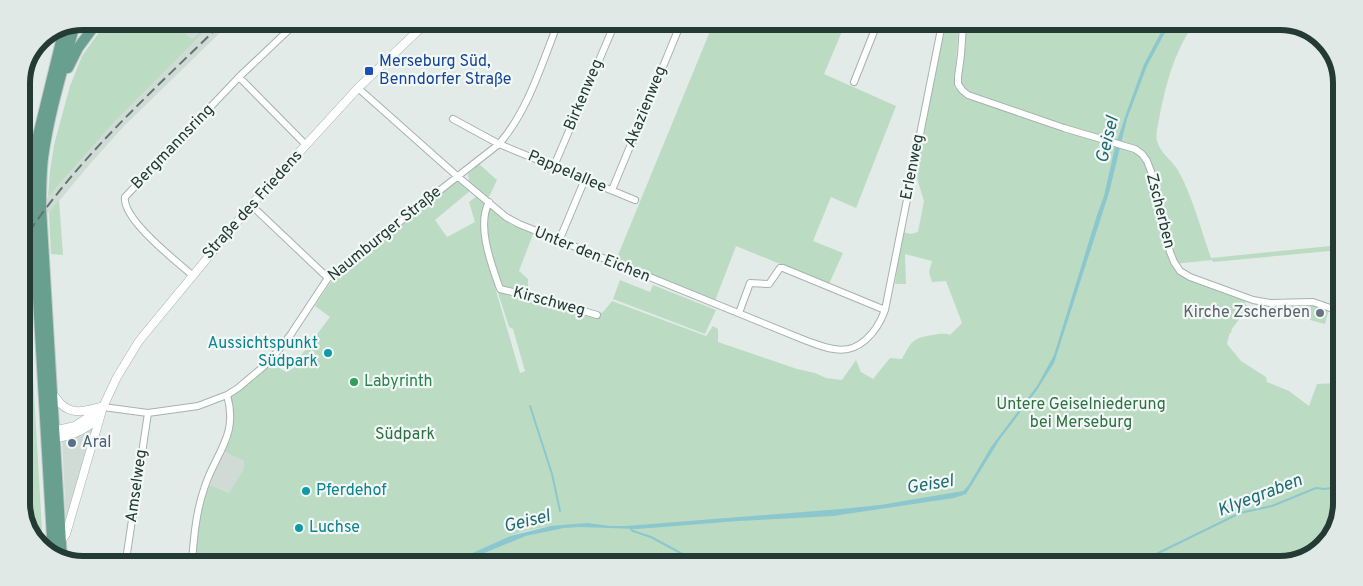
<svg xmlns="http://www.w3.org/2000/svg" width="1363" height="586" viewBox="0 0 1363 586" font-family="Overpass,sans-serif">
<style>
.built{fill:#d0dbd5}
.green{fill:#bcdbc3;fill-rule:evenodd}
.water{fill:#8cc7ce}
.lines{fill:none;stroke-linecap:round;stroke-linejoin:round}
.stream{stroke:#8cc7ce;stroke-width:2}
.minor-casing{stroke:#a5b3ae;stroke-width:8}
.tertiary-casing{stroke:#a5b3ae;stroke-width:9}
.primary-casing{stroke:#c1c8c6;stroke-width:12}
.minor{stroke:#fff;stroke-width:6}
.tertiary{stroke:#fff;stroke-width:8}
.primary{stroke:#689f8e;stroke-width:10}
.rail{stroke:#5d776f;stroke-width:2;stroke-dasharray:10 5;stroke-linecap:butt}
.transit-dot{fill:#1a4fb4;stroke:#f2f8f5;stroke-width:2}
.worship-dot{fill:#6b7280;stroke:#f2f8f5;stroke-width:2}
.culture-dot{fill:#0f9aa8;stroke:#f2f8f5;stroke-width:2}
.leisure-dot{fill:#2e9e5b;stroke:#f2f8f5;stroke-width:2}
.service-dot{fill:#5c6f8a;stroke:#f2f8f5;stroke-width:2}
.labels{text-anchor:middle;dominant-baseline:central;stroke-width:4.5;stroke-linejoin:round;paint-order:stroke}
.transit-label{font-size:16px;fill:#164399;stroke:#f2f8f5;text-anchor:start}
.street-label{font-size:16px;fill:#233b34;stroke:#f2f8f5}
.worship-label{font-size:16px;fill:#5b616d;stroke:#f2f8f5;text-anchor:end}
.culture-label{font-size:16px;fill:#0d838f;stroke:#f2f8f5;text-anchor:start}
.leisure-label{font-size:16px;fill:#27864d;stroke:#f2f8f5;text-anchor:start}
.park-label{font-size:16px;fill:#2f7045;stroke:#f2f8f5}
.service-label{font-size:16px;fill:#4e5e75;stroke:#f2f8f5;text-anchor:start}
.water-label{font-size:18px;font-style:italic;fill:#206b74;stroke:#f2f8f5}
.rim{fill:none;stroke:#233b34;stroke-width:6}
</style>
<rect width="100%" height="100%" fill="#e2ebe7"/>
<path class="built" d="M193,22H210L192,39L184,31Z
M214,22H231L123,127L89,165L49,213L48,212L27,242V246L21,254V232L26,225L27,229L48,197L116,120Z
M91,428H93L66,519L62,440Z
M223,451L244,461L243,470L229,493L210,485Z"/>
<path class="green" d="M107,21L193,22L184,31L192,39L210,22H214L116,120L48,197L50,171L54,145L70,86L82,56Z
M713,24H845L824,74L896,106L856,208L831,197L813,241L843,253L829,284L736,246L715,301L616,260Z
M946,24L957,25L958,36L954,86L960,92C959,69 966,47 966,25H1193C1174,54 1167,80 1160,114C1159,122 1155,133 1157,141C1160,153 1173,161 1179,172C1193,198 1201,230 1211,258L1340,245V250L1213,262L1212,260L1174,264L1175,269L1244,299L1246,305L1249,306L1231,330L1232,331L1229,335L1227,344L1241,361L1266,377L1267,382L1289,391L1309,406L1317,384L1339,383L1337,527L1315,554L1281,565L463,562L526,536L562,528L550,526L526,531L510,536L452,562L195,561C197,534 199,509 210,485L229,493L243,470L244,461L223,451C234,428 232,419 231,395L265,367L274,364L286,372L294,368L295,366H298L302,354L330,317L315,306L332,280L456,182L461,181L471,190L435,220L447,237L475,222L469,202L477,196L510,224L533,234L519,271L528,279V291L532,297L567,306L594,318L604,311L612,301L706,336L713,326L718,329V342L797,369L815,373L826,378L842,380L856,360L861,372L873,379L890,358L902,359C912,341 912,338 933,335C939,334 944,333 950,335L962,323L946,281L932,282L929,272L932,261L905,254L906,284H895L902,232L911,234L918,232L924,201L917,178V162L938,52L943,39ZM482,243L509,327L513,329L525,371L520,373Z
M479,164L497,180L488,199L469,182L468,174Z
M59,200L63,255L51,254L49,213Z
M27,272L43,548L34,541L21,508V273Z
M620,280L650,292L653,285L716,310L705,334L613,299Z
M1311,305L1329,309L1325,324L1310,320Z"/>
<path class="water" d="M1165,25H1169L1147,66L1127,119L1109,193L1054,363L1037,390L1000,439L966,494L954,498L833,516L738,521L637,529L580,527L564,528L526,536L463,562H452L510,536L550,526L587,523L611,526H626L841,509L880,505L963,491L968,486L991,447L1037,386L1054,355L1097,215L1104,196L1115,147L1127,111L1144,64Z"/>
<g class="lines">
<path class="stream" d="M530,406L552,474L560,511
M630,528L633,531L651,537L699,563
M1141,564L1148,558L1240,513L1272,506L1316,488L1325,489L1338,487"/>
<g class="minor-casing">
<path id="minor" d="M407,22L416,31
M963,25L961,55L958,77V84L962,90L968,95L1064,128L1135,149L1142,154L1147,161L1152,174L1170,252L1174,262L1180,271L1190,277L1253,300L1270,303L1313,302L1339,311
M239,77L306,145
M854,82L877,24
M358,88L457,176L506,217L519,224L807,341C816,344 825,348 834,349C859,354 877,332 885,310L942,24
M453,119L499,144L635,200
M554,166L615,23
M612,190L681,23
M489,202C476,226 492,266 500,289L546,300L597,315
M251,205L328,278
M559,241L585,179
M192,275C175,260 122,219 125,197L239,77L297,22
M739,313L750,283L769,284L780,268H783L885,310
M103,407L148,413L198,406L227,395L238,388L263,367L278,351L291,334L328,278L499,144C528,111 542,63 558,23
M126,560L148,413
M192,561C194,537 196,512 204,489C215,453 239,436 227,395"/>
</g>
<g class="tertiary-casing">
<path id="tertiary" d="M53,395C56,397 58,401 61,404C73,416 87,410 101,407
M49,432L75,426L103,407
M51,438C70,438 85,430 99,418
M61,541L66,534L103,407L117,377L139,341L251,205L358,88L426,23"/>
</g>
<g class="primary-casing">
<path id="primary" d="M68,68L78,48L98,21
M53,555L32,195L35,148L64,29
M62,560L41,208C41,192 41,175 43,158C49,113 63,69 75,24"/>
</g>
<use href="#minor" class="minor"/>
<use href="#tertiary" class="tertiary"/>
<use href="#primary" class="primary"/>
<path class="rail" d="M21,244C75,160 152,92 223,22"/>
</g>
<rect class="transit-dot" x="364" y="66" width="10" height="10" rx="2.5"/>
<circle class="worship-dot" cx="1320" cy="313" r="5"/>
<g class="culture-dot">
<circle cx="328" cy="353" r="5"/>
<circle cx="306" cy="491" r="5"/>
<circle cx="299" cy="528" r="5"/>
</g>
<circle class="leisure-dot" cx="354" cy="382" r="5"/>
<circle class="service-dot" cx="72" cy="443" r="5"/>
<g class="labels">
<g class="transit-label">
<text x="379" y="62">Merseburg Süd,<tspan x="379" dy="18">Benndorfer Straße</tspan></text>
</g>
<g class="street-label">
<text transform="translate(584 95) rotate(-67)">Birkenweg</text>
<text transform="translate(646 107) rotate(-68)">Akazienweg</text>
<text transform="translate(173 147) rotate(-46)">Bergmannsring</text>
<text transform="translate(913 167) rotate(-79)">Erlenweg</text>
<text transform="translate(567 172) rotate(23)">Pappelallee</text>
<text transform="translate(253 205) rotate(-48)">Straße des Friedens</text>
<text transform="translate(1160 211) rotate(76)">Zscherben</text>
<text transform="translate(385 234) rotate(-39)">Naumburger Straße</text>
<text transform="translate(592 255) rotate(22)">Unter den Eichen</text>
<text transform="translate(549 302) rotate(15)">Kirschweg</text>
<text transform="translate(137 486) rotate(-82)">Amselweg</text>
</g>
<g class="worship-label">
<text x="1310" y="313">Kirche Zscherben</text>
</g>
<g class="culture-label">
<text x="318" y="344" text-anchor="end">Aussichtspunkt<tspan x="318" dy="18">Südpark</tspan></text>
<text x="316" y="491">Pferdehof</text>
<text x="309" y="528">Luchse</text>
</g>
<g class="leisure-label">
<text x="364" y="382">Labyrinth</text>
</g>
<g class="park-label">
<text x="1081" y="405">Untere Geiselniederung<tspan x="1081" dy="18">bei Merseburg</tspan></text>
<text x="405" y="435">Südpark</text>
</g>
<g class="service-label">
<text x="82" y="443">Aral</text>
</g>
<g class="water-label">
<text transform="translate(1108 140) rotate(-76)">Geisel</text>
<text transform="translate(930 485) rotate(-9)">Geisel</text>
<text transform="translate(1260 496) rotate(-21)">Klyegraben</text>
<text transform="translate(527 522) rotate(-14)">Geisel</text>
</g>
</g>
<path d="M0 0H1363V586H0ZM83 30H1280A53 53 0 0 1 1333 83V503A53 53 0 0 1 1280 556H83A53 53 0 0 1 30 503V83A53 53 0 0 1 83 30Z" fill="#e1e9e6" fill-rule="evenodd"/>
<path class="rim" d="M83 30H1280A53 53 0 0 1 1333 83V503A53 53 0 0 1 1280 556H83A53 53 0 0 1 30 503V83A53 53 0 0 1 83 30Z"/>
</svg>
